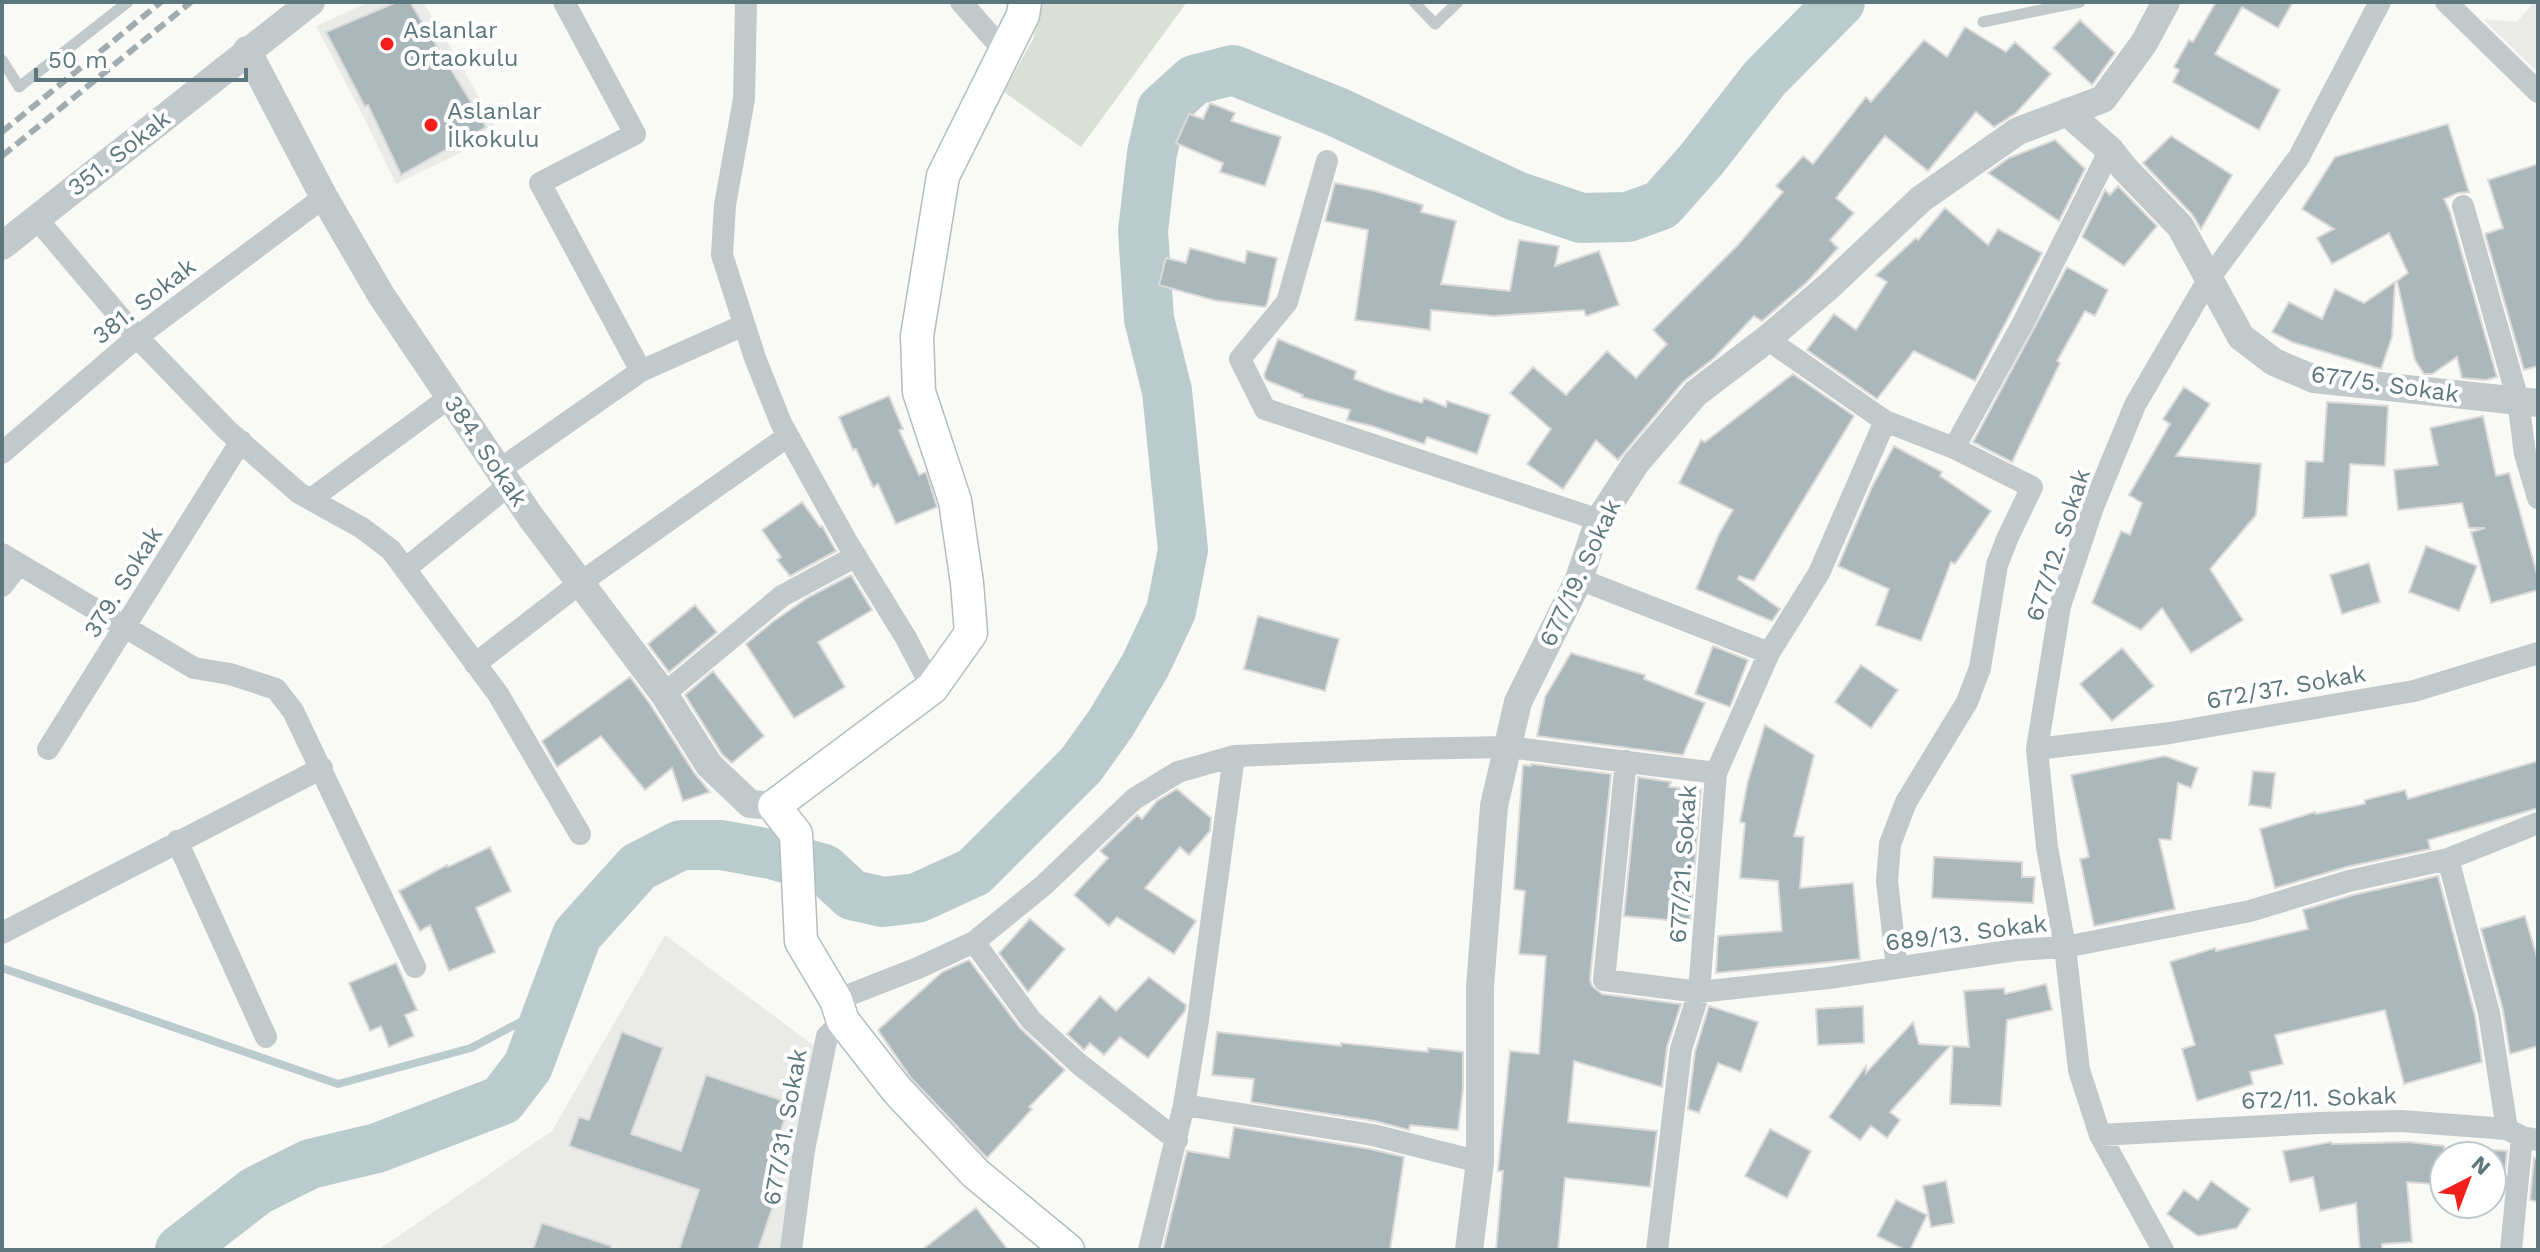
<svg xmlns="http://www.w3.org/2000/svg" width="2540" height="1252" viewBox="0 0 2540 1252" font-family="'Work Sans',sans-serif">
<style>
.built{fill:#eaeae9}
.green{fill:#dae0d5}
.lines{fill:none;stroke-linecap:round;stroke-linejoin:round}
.stream{stroke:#bacbcd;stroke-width:8}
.river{stroke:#bacbcd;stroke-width:50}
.building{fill:#aab7bb;stroke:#dbdad9;stroke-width:2}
.secondary-casing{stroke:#b4bdc0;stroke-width:35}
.service{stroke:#c2c9cb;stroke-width:11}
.minor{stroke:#c2c9cb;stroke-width:22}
.tertiary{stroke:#c2c9cb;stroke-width:28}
.secondary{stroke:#fff;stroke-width:32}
.rail{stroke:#a0acb0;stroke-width:6;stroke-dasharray:12 6;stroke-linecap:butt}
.poi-dot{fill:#f41f1b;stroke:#fff;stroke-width:3}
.labels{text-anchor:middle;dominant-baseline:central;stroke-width:8;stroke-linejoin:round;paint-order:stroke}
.poi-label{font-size:24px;fill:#5d777e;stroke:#fff;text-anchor:start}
.street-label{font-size:24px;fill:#5d777e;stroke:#fff}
</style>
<rect width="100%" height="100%" fill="#f9f9f6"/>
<path class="built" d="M369,2H423L460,63L499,134L396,184L363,116L316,26Z
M2534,2H2538V73L2483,19L2517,22Z
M665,935L817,1048L791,1250H378L552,1131Z"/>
<path class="green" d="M1036,2H1187L1081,147L1004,92L1034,37Z"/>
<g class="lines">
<path class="stream" d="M2,968L338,1084L471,1048L549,1007"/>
<path class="river" d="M180,1250L256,1191L310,1164L377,1148L502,1100L528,1066L577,935L638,867L681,845H721L771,854L824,869L852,895L883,902L917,898L974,872L1081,765L1111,723L1145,666L1171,611L1183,550L1167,391L1149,319L1143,231L1152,153L1162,109L1194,80L1233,70L1337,112L1516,196L1581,218L1628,217L1661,205L1701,160L1765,78L1840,2"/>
</g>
<path class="building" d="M397,2H410L486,127L401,175L368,105L365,107L326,32Z
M2216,2H2293L2278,28L2242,7L2215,54L2280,90L2259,130L2173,82L2179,70L2174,67L2189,40L2193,42Z
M2080,20L2115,53L2092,85L2053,48Z
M1965,27L2006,52L2015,42L2051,74L2016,113L1994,127L1976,112L1928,171L1885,136L1836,198L1854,213L1830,240L1838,248L1807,282L1762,321L1754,316L1714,358L1683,382L1618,460L1596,440L1563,489L1527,464L1551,429L1510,393L1533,367L1566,395L1607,351L1636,378L1667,344L1653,330L1738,245L1783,192L1776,186L1803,156L1813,164L1866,97L1871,102L1924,40L1947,57Z
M1210,103L1235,113L1231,121L1281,137L1265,186L1220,172L1223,163L1176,143L1189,114L1203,119Z
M2448,124L2469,192L2458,193L2444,199L2450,212L2497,377L2486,380L2462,378L2457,357L2432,374H2424L2415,360L2397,281L2408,273L2389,233L2332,264L2317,238L2334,229L2302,209L2335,157Z
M2171,136L2232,175L2201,229L2192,214L2143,163Z
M2055,140L2085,169L2059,221L1988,173L2009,158Z
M2538,164V366L2524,370L2485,234L2503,228L2488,180Z
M1335,183L1375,191L1423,205L1421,212L1456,221L1441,284L1510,291L1519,240L1559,246L1555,266L1599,251L1619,305L1586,316L1584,310L1494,316L1431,310L1430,330L1355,320L1368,230L1325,221Z
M2118,186L2157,226L2124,266L2082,237L2105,190L2110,195Z
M1945,208L1988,245L1998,229L2042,253L1975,381L1914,351L1877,399L1807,350L1834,314L1856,330L1887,282L1876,275L1916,238L1918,240Z
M1190,248L1245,263L1247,251L1277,258L1267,304L1265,307L1213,300L1159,285L1166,258L1186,263Z
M2067,267L2108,290L2095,316L2085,311L2057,361L2060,363L2012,462L1973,442Z
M2395,282L2392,337L2381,369L2292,342L2272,332L2289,302L2322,319L2335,289L2364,303Z
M1278,339L1356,371L1354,379L1388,392L1422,403L1424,398L1446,407L1447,401L1490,415L1477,454L1427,437L1424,444L1372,426L1347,420L1350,410L1302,397L1303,395L1266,380L1264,375Z
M1793,374L1854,416L1754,581L1739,576L1738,579L1780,609L1772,621L1696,589L1719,534L1733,510L1679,483L1701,440L1705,442Z
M2184,387L2210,404L2176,456L2261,464L2256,515L2210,569L2243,620L2191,653L2162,608L2141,630L2092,603L2121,531L2130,535L2142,503L2129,495L2170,424L2163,419Z
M889,396L903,429L899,430L919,475L926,472L937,507L896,524L878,484L873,487L856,449L853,450L839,417Z
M2327,402L2388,406L2385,466L2350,464L2347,516L2303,518L2306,461L2323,462Z
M2483,416L2496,476L2509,473L2538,578V590L2491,603L2471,532L2485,528H2469L2462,503L2398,510L2394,470L2438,465L2430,428Z
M1894,446L1942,472L1940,476L1991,511L1955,564L1951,562L1921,641L1876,625L1889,589L1838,566L1872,487Z
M802,502L820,527L822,526L836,551L790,576L777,560L781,557L762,530Z
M2426,546L2477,566L2459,611L2409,592Z
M2369,563L2380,602L2342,614L2330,575Z
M851,575L872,610L818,642L845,687L794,718L746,644L774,621L807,598Z
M695,605L717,632L669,672L648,644Z
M1258,616L1339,639L1325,691L1244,669Z
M1713,646L1748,660L1730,707L1695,694Z
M2122,648L2154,686L2112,721L2080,684Z
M1571,653L1645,675L1644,679L1705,703L1683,755L1537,736L1545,697Z
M1861,665L1898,690L1871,728L1835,702Z
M713,671L764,736L732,763L722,754L685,695Z
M630,677L650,704L695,774L710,792L683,801L672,768L645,790L601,736L557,767L542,741Z
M1765,725L1814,755L1794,836L1804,837L1800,888L1853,883L1860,959L1716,973L1718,936L1782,931L1778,881L1740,878L1745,823L1740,822L1748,781Z
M2165,756L2198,768L2191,788L2178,783L2171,840L2159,839L2175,909L2094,926L2080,859L2089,857L2071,775Z
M2538,761V808L2428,840L2430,849L2346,867L2275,888L2260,829L2315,812L2316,814L2365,804V800L2405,790L2408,799Z
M1531,764L1611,774L1590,979L1592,986L1602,994L1681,1004L1667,1047L1662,1087L1574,1061L1568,1122L1657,1131L1650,1187L1565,1178L1558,1250H1496L1503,1171H1498L1510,1051L1539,1054L1546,956L1519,954L1525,891L1514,889L1523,765L1531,766Z
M2253,771L2275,773L2271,808L2249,805Z
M1638,777L1671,782L1669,787L1701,790L1690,922L1624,916Z
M1177,789L1211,818L1210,831L1189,855L1180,847L1145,888L1196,921L1174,954L1117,917L1109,926L1074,895L1108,858L1100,851L1137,815L1142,819L1157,801Z
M490,847L511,891L476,908L495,952L449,971L430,925L420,931L399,891L447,865L448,867Z
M1934,857L2022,862V877H2035L2033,903L1932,898Z
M2438,876L2475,1016L2482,1062L2404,1084L2385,1010L2275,1035L2283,1064L2250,1072L2253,1084L2197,1101L2182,1049L2195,1045L2170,962L2215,948L2216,951L2308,929L2303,910L2353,895Z
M2525,916L2538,961V1046L2510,1054L2503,1010L2481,929Z
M1030,919L1065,949L1028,992L999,953Z
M969,960L1020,1028L1065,1070L1029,1107L1032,1109L987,1158L911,1078L878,1030L942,972Z
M396,963L417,1010L405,1015L414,1036L389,1047L381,1026L370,1031L349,983Z
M1149,977L1186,1005L1185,1011L1148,1058L1120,1037L1104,1055L1090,1043L1084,1050L1067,1034L1100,996L1116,1011Z
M2046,984L2052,1010L2007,1020L2001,1106L1950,1104L1953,1046L1969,1047L1964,991L2004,988L2005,994Z
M1709,1006L1758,1022L1741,1072L1718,1063L1699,1113L1688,1109L1695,1052Z
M1863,1006L1864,1043L1818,1045L1816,1009Z
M1913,1022L1919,1044L1950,1046L1890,1112L1900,1120L1887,1138L1871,1126L1860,1140L1829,1117L1866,1066V1073Z
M622,1032L663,1048L631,1134L681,1151L706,1075L790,1103L764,1180L780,1185L758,1250H679L699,1190L569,1146L579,1117L589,1120Z
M1217,1032L1341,1046V1043L1428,1052V1048L1463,1052V1088L1458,1130L1410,1125L1409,1130L1375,1121L1251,1102L1254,1079L1212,1075Z
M1234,1127L1370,1149L1404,1157L1390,1250H1163L1187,1151L1229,1158Z
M1770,1129L1811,1151L1787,1198L1745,1176Z
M2331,1142L2332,1144L2408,1142L2444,1146V1185L2407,1182L2412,1242L2382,1244V1250H2360L2356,1203L2320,1211L2313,1177L2290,1182L2283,1151Z
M2492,1150L2507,1151L2503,1192L2492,1189Z
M2534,1158L2538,1159V1202L2530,1200Z
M1946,1181L1954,1223L1931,1227L1923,1186Z
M2211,1181L2250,1209L2237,1228L2198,1236L2167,1214L2184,1190L2198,1200Z
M1896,1200L1927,1215L1910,1250H1905L1877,1236Z
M976,1208L1008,1250H922Z
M542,1223L611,1246V1250H533Z"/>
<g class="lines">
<g class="secondary-casing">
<path id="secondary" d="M1025,2L1023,15L943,176L917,336L919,392L955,501L967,583L971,633L932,688L774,806L796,834L801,941L836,1000L843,1021L897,1090L975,1173L1068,1250"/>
</g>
<path class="service" d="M1414,2L1435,24L1458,2
M1983,22L2080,2
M2,60L19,87L128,2"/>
<path class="minor" d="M564,2L635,134L540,183L641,371
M746,2L744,99L725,205L722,255L755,358L781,423L847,542L906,638L932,688
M961,2L1005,52
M2446,2L2538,92
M1327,161L1287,302L1240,359L1265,409L1599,520
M2463,206L2518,400L2525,454L2538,498
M36,218L137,337L227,430L299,493L362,528L391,550L498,694L580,834
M1767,339L1885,421L1954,448L2032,487L2007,539L1997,565L1980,668L1967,702L1906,802L1890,844L1887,881L1897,968
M1954,448L2023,323L2110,150
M2,453L137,337L324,197
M499,470L641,371L744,325
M311,499L450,397
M2,554L194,668L230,674L276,689L293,711L415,967
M405,569L509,485
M1579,579L1769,653
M2,586L19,564
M475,664L580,583L788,436
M664,694L782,596L856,556
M48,749L241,441
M2037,749L2170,733L2414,691L2538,653
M1626,761L1604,980L1699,992L1829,978L2016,950L2065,947L2250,911L2349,881L2448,859L2538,823
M177,841L266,1037
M2448,859L2489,1013L2507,1129
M2,933L322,768
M974,942L1031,1020L1079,1064L1177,1140
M836,1000L918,968L974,942L1044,885L1134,799L1178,772L1234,756L1402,749L1508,747L1716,773
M1184,1105L1373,1135L1480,1162
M2100,1135L2319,1123L2401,1121L2507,1129L2522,1137L2538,1140
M791,1250L804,1150L827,1036L843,1021
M1149,1250L1184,1105L1198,1020L1234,756
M1657,1250L1681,1049L1699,992L1716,773L1769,653L1819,573L1885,421
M2163,1250L2100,1135L2079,1070L2065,947L2047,847L2037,749L2060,606L2093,507L2135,405L2208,280L2299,157L2380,2
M2511,1250L2522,1137"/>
<path class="tertiary" d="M247,50L324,197L381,295L530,516L664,694L709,765L750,804L774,806
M2067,112L2110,150L2125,169L2180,226L2241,337L2274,362L2314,379L2538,403
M2,246L311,2
M1469,1250L1480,1162V987L1494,806L1518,702L1579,579L1599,520L1636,463L1696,393L1767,339L1829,286L1921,199L2018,131L2103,99L2144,43L2166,2"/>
<use href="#secondary" class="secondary"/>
<path class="rail" d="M2,132L161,2
M2,156L191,2"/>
</g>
<g class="poi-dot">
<circle cx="387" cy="44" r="8"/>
<circle cx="431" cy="125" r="8"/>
</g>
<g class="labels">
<g class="poi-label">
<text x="403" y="30">Aslanlar<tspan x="403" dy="28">Ortaokulu</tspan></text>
<text x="447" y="111">Aslanlar<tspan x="447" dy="28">İlkokulu</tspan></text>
</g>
<g class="street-label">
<text transform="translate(119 153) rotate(-38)">351. Sokak</text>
<text transform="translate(144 301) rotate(-38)">381. Sokak</text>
<text transform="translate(2385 384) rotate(8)">677/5. Sokak</text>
<text transform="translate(486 451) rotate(56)">384. Sokak</text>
<text transform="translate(2058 545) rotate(-72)">677/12. Sokak</text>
<text transform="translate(1580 573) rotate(-65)">677/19. Sokak</text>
<text transform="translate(123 582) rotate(-58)">379. Sokak</text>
<text transform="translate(2286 687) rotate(-10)">672/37. Sokak</text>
<text transform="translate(1683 864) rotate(-86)">677/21. Sokak</text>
<text transform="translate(1966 933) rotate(-7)">689/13. Sokak</text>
<text transform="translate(2319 1098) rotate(-2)">672/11. Sokak</text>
<text transform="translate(785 1127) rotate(-80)">677/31. Sokak</text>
</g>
</g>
<rect width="2540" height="1252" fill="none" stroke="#5d777e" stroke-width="8"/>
<g transform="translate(2468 1180) rotate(42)"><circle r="38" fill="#ffffff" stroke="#bec9cb" stroke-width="2"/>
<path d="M0-6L14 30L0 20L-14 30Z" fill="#f41f1b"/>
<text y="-12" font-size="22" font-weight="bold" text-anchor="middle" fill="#5d777e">N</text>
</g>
<path d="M36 68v12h210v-12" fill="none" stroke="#5d777e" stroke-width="4"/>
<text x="48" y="68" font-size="24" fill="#5d777e" stroke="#ffffff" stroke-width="6" paint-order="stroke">50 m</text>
</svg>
